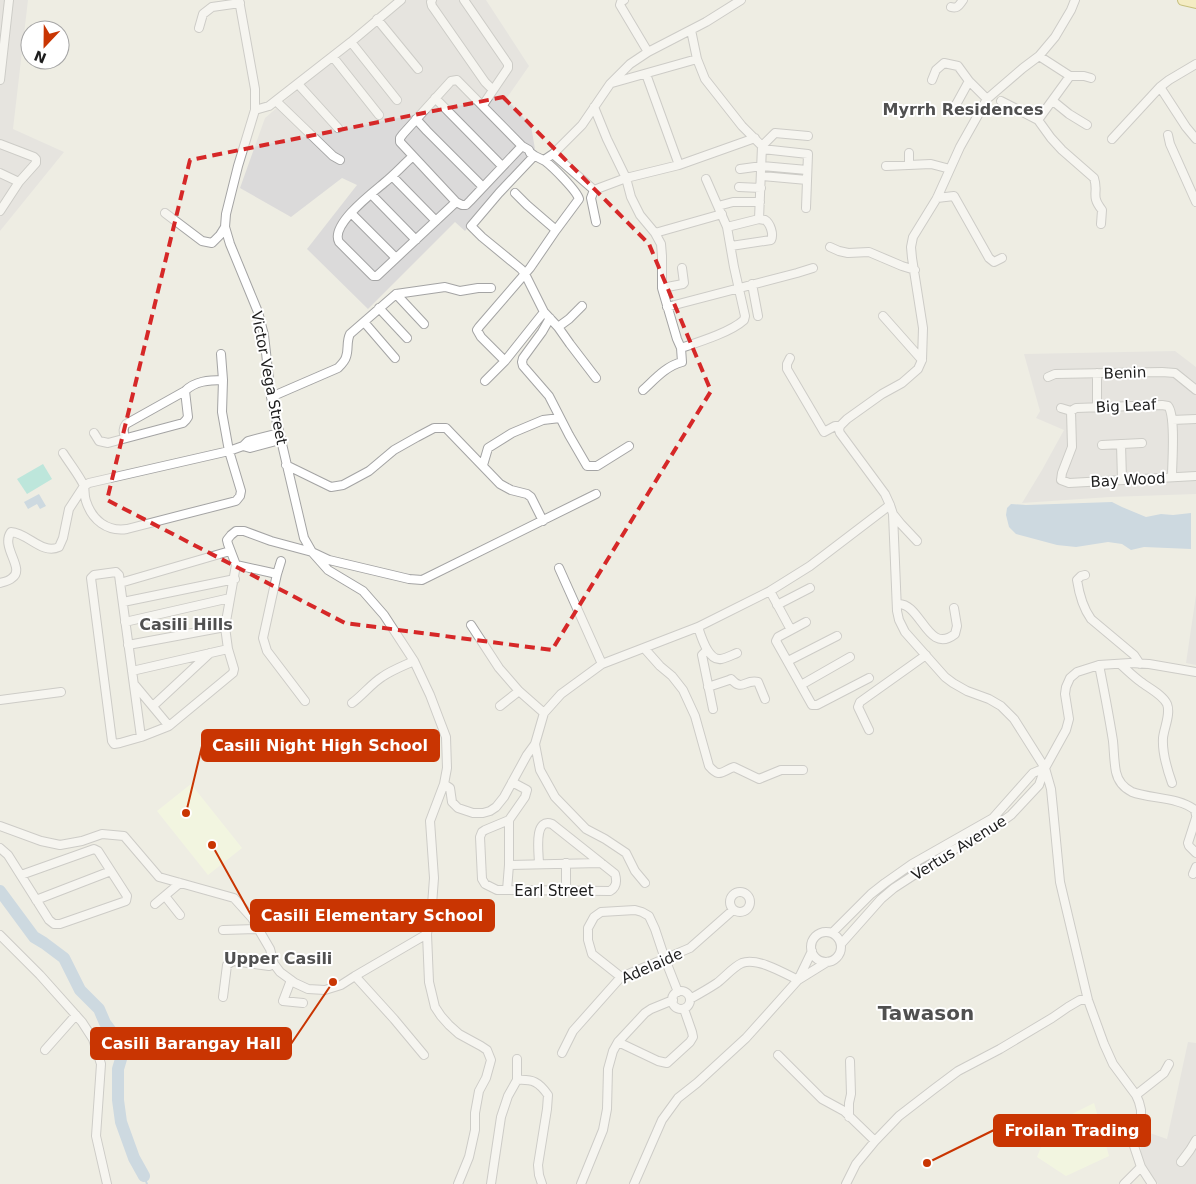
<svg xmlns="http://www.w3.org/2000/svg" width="1196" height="1184" viewBox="0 0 1196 1184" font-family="'DejaVu Sans',sans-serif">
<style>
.residential{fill:#dbdada}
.education{fill:#f6ffdc}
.pitch{fill:#81ddd1}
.water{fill:#a4c1dc}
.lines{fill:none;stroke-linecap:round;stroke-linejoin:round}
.stream{stroke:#a4c1dc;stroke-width:2}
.river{stroke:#a4c1dc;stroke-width:12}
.minor-casing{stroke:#a4a4a4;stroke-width:10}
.major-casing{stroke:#958a01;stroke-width:12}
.minor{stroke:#fff;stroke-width:8}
.major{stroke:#fbea9c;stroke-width:10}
.marked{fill:none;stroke:#d62828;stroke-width:4;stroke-dasharray:10 6;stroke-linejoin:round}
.labels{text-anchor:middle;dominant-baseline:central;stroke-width:4;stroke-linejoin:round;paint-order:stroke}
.street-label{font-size:15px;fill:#1d1d1d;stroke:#fff}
.neighbourhood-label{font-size:16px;font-weight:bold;fill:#505050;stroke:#fff}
.district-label{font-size:20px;font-weight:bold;fill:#505050;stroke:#fff}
.leader{fill:none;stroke:#c93502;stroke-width:2}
.callout-dot{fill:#c93502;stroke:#fff;stroke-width:2}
.callout{fill:#c93502;stroke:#c93502;stroke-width:2}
.callout-label{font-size:16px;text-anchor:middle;font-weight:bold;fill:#fff}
</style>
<rect width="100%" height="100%" fill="#eeede3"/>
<path class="residential" d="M0,0H28L13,129L64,152L0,231Z
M404,0H486L529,66L506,99L515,107L531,126L535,149L465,231L455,222L368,309L307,249L357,185L342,178L291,217L240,188L265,118L324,67Z
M1175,351L1196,367V494L1110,497L1022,503L1042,470L1064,430L1036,418L1040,411L1024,354Z
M1196,595V665L1186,663Z
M1188,1042L1196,1043V1184H1158L1141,1160V1130L1167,1139Z"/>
<path class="education" d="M191,784L242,848L208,875L157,811Z
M1094,1103L1109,1156L1066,1176L1037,1157L1050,1125Z"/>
<path class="pitch" d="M43,464L52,479L27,494L17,479Z"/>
<path class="water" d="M39,494L46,506L40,509L37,504L28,509L24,502Z
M1112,502L1122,507L1146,517L1161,514L1173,515L1191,513V549L1144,547L1131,550L1122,544L1108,542L1076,547L1057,545L1016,534L1009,527L1006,515L1007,508L1011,504L1026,505Z"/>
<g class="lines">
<path class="stream" d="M144,1176L147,1184"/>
<path class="river" d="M0,891L34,937L44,943L64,958L80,990L99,1009L105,1023L117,1039L121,1059L118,1069V1100L121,1122L134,1158L144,1176"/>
<g class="minor-casing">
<path id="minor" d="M239,0L255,89V110L238,166L226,214L225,227L230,244L258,312L264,335L271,397L304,538L312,552L328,570L363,591L384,615L414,661L430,695L446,737L447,768L444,784L430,821L434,878L432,905L427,934L429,982L435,1007L441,1016L449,1025L459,1034L481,1046L487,1050L491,1060L486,1078L479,1091L475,1113V1130L469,1157L458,1184
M432,0L431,2L432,6L485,82L493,90
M464,0L508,64V68L483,105
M624,0L621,2L620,5L648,52
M951,7C958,9 959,5 963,0
M377,19L418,69
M199,28L203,14L212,7L240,3
M691,30L697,59L705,79L742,126L762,146L759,219L727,227
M351,42L397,100
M1039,56L1070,76
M333,57L379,115
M646,74L679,165
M0,80L9,0
M932,80L936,70L944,63L958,66L969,81L987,99
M612,83L697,59
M298,84L338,128
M1160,87L1186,127L1196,139
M435,98L502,166
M276,101L333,156L340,160
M1001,101L1038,120L1051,138L1062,150L1094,178C1099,193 1090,195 1102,210L1101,224
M1053,101L1069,114L1087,125
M594,107L607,139L626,178L631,197L640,215L655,233L661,244L662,256V288L677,339L681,348L682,362C666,366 655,379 643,390
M255,110L269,106L351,42L401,0
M952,112L969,81
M416,119L427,131L483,187
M1038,120L1070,76H1084L1091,78
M1168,135L1170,144L1196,202
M1112,139L1160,87L1169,80L1196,64
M0,144L34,157L36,159V163L19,182L0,211
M522,146L470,201L466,205H462L456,202L400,142V138L403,134L451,81L457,80L522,146L529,150L530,153
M762,146L775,133L808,136
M762,149L808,154L806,208
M909,153V165
M553,154L594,190
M413,156C403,165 394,175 384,183C372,193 330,225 339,242L373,276H377L456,202
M534,156L499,193L471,226L482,237L521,269L525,274L544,312L558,327L570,344L596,378
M544,160L553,154L582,125L610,84L630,64L648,52L706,22L741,0
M886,166L931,164L950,169
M740,169L762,166L807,170
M0,173L19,182
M392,176L436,221
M761,176L807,180
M739,187L761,188
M515,193L527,205L556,230
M371,194L416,240
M937,198L954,196L989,258L994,262L1002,258
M718,206L733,202H760
M165,213L202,241L212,243L220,235L225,227
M351,213L396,258
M596,222L591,198L594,190L626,178L679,165L755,138
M655,233L722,214
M731,246L771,240C774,234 770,223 765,220L759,219
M830,247L839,251L848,253L869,252L902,266L915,270
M752,284L758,316
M662,288L683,284L684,283L682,268
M396,294L424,324
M667,307L797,273L813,268
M379,308L407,338
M883,316L922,360
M550,318L542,332L523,358L522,362L523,366L549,396L569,435L587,466H597L629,446
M364,322L395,358
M558,327L569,319L582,306
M681,348C699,342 731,332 744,320L745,316L734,267L727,227L706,179
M790,358L787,364V369L824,432L835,426H840L847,419L882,394L902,383L918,369L922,360L923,328L912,258L911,247L913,237L937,198L960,147L987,99L1023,68L1039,56L1055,37L1071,10L1075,0
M505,361L481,337L477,330L479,327L530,268L556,230L579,199C577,191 553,167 545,161C540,158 535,157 531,153
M1097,373V408
M1048,377L1055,374L1162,372L1175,373L1196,390
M485,381L505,361L544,312
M271,397L338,368C342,364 345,361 346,357C349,349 346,342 350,334L396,294L445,287L460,291L478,288H491
M1061,408L1071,411
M1071,411L1072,447L1062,473L1061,480L1069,483L1196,476
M1071,411L1076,408L1162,405L1168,406C1176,416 1172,462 1172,477
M1172,420L1196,419
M840,426L839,430L840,433L885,494L890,505L893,514L897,611L899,620L905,632L945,677L953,683L967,691L989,699L1001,706L1014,719L1045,768L1051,789L1053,809L1060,882L1088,1000L1104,1044L1113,1064L1136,1095L1139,1102L1141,1110V1117L1138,1125L1134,1146L1141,1167L1152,1184
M94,433L99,441L108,443L183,423L186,420L188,417L185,391
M125,438C124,433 122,429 126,424L185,391C195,381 209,380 223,380
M1121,444L1122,480
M1102,445L1142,443
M243,446L250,448L280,440
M63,453C68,461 81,478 84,486C85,491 84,496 86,501C92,520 107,532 127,529L236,501L240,496L241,491L229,451L222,412L223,380L221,354
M286,465L331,487L343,485L369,471L394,450L417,437L434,428H446L500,484L511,490L527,494L531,497L543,521
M483,465L488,448L512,433L543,420L560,418
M893,514L901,524L917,541
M281,561L277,574L263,638L267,651L305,701
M236,565L277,574
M559,568L602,664
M1085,575L1081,576L1077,580C1079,593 1083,608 1091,619L1134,655L1140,664
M0,583C4,582 9,581 12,578C26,569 0,547 11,532C28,533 42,555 59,547L63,538L69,509L84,486L89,483L229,451L243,446L248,441L279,433
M120,583L230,551
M770,591L791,630
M123,602L235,579
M897,604C921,601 927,656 955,634L957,626L954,608
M777,605L810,588
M125,622L230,598
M806,622L778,637L776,641L812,705H817L869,678
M471,625L499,668L519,691L544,713
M698,627C701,636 708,661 721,659C726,658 732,655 737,653
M128,645L225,627
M644,648L660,666L672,676L683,690L695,716L709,766C720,779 722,771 734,767L759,779L781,770H803
M707,650L702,655L713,709
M788,661L837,636
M1120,664C1127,670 1134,677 1141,682C1149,688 1163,695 1167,704C1171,714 1164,728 1163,738C1162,753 1167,769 1172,783
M1099,665C1104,690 1109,716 1113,741C1114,751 1114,762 1116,772C1118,781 1124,788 1132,792C1151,799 1179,797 1195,810L1196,815
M132,671L228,649
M134,684L169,726
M801,685L850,657
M708,687L729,680L731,679C743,692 744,679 758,682L765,699
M0,700L61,692
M352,703C363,695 371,684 382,677C392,670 403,666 414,661
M153,706L210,653
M500,706L519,691
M869,730L858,707L860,702L926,655
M141,737L119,575L116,572L94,575L91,578L112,741L114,744L120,743L141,737L169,726L233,673L234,669L228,649L225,627L236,565L228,544L227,540L231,535L236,531H244L271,541L312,552L329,560L409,579L422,580L596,494
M535,744L540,770L555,797L586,829L605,839L626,853L635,871L645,883
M512,782L527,790L525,797L509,820L485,830L482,832L480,837L482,879L485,884L497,890L610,891C617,887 617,881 615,874L552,824C533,817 539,854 539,864
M444,784L450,788L452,802L458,808L473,813H483L490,811L496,807L504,797L527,755L535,744L544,713L561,694L602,664L698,627L770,591L810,566L890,505
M1196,818L1188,843L1189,846L1196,853
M0,826L41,841L60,845L82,841L102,834L124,836L159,877L234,898L252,918L270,949L274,964L280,972L295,983L308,989L325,990L341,985L355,976L427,934
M0,848L8,855L49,920L54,924H60L126,901L127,896L98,851L94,849L21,875
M509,865L601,863
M1193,874L1196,867
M507,890L509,865V820
M566,891V863
M730 902a10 10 0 1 1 20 0a10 10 0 1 1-20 0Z
M165,896L180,915
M36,900L111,871
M155,904L180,883
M223,930L259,929
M811 947a15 15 0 1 1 30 0a15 15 0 1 1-30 0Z
M832,933L871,894L885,883L912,864L993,818L1033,773L1045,768
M0,935L40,975L82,1022L93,1039L101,1064L96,1136L107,1184
M841,944L881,899L894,888L951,851L983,835L1011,815L1039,785L1045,768L1066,730L1069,719L1065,694L1066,687L1070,678L1077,672L1099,665L1130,663L1149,664L1196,672
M355,976L394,1019L424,1055
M621,977L592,954L588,940V928L594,917L601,912L635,910L642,912L649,916L655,929L665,959L678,992
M291,980L283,1001L303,1003
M798,980L827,962
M672 1000a9 9 0 1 1 18 0a9 9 0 1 1-18 0Z
M223,997L227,965L233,961L269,966L274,964
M690,999C699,994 708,989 717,983C725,977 733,967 742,963C757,957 784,973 798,980
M618,1042L658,1061L667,1063L690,1042L693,1037L692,1032L684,1009
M45,1050L76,1015
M562,1053L573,1031L621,977L690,948L733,910
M778,1055L822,1099L844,1111L875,1141
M517,1080C533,1079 539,1082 548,1095L547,1109L538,1165L539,1175L542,1184
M1136,1095L1164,1073L1169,1064
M849,1117V1103L851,1094L850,1061
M1181,1162L1190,1150L1196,1140
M491,1184L501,1117L508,1096L517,1080V1059
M581,1184L603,1130L607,1109L608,1069L613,1051L618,1042L645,1013L651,1009L673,1000
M634,1184L662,1120L678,1098L697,1083L746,1038L798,980L812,951
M846,1184L856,1164L875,1141L899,1116L934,1089L958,1071L1000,1049L1052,1018L1068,1007L1080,1000H1088
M1124,1184L1141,1167"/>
</g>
<g class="major-casing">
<path id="major" d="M1183,0L1196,3"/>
</g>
<use href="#minor" class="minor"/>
<use href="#major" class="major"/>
</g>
<path d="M0 0H1196V1184H0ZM503,97L649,244L711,391L552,650L345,623L107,500L190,160Z" fill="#eeede3" fill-opacity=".55" fill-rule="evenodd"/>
<path class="marked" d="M503,97L649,244L711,391L552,650L345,623L107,500L190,160Z"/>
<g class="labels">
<g class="street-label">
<text transform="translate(1125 373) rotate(-2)">Benin</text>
<text transform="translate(269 378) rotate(79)">Victor Vega Street</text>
<text transform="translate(1126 406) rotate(-3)">Big Leaf</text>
<text transform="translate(1128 480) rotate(-3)">Bay Wood</text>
<text transform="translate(959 848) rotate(-32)">Vertus Avenue</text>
<text x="554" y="891">Earl Street</text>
<text transform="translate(652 966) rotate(-24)">Adelaide</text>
</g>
<g class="neighbourhood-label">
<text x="963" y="109">Myrrh Residences</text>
<text x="186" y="624">Casili Hills</text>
<text x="278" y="958">Upper Casili</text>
</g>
<g class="district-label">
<text x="926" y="1013">Tawason</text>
</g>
</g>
<path class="leader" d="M186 813L202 746M212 845L251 915M333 982L291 1044M927 1163L994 1130"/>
<g class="callout-dot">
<circle cx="186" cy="813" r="5"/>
<circle cx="212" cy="845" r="5"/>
<circle cx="333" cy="982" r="5"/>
<circle cx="927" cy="1163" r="5"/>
</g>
<g class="callout">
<rect x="202" y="730" width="237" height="31" rx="5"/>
<rect x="251" y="900" width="243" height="31" rx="5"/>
<rect x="91" y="1028" width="200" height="31" rx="5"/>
<rect x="994" y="1115" width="156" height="31" rx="5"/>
</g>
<g class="callout-label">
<text x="320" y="751">Casili Night High School</text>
<text x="372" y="921">Casili Elementary School</text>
<text x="191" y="1049">Casili Barangay Hall</text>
<text x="1072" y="1136">Froilan Trading</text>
</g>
<g transform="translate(45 45) rotate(202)"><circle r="24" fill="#ffffff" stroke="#a5a5a5"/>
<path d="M0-4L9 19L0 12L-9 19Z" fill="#c93502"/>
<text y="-8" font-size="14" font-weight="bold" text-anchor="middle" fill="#1d1d1d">N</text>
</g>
</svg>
